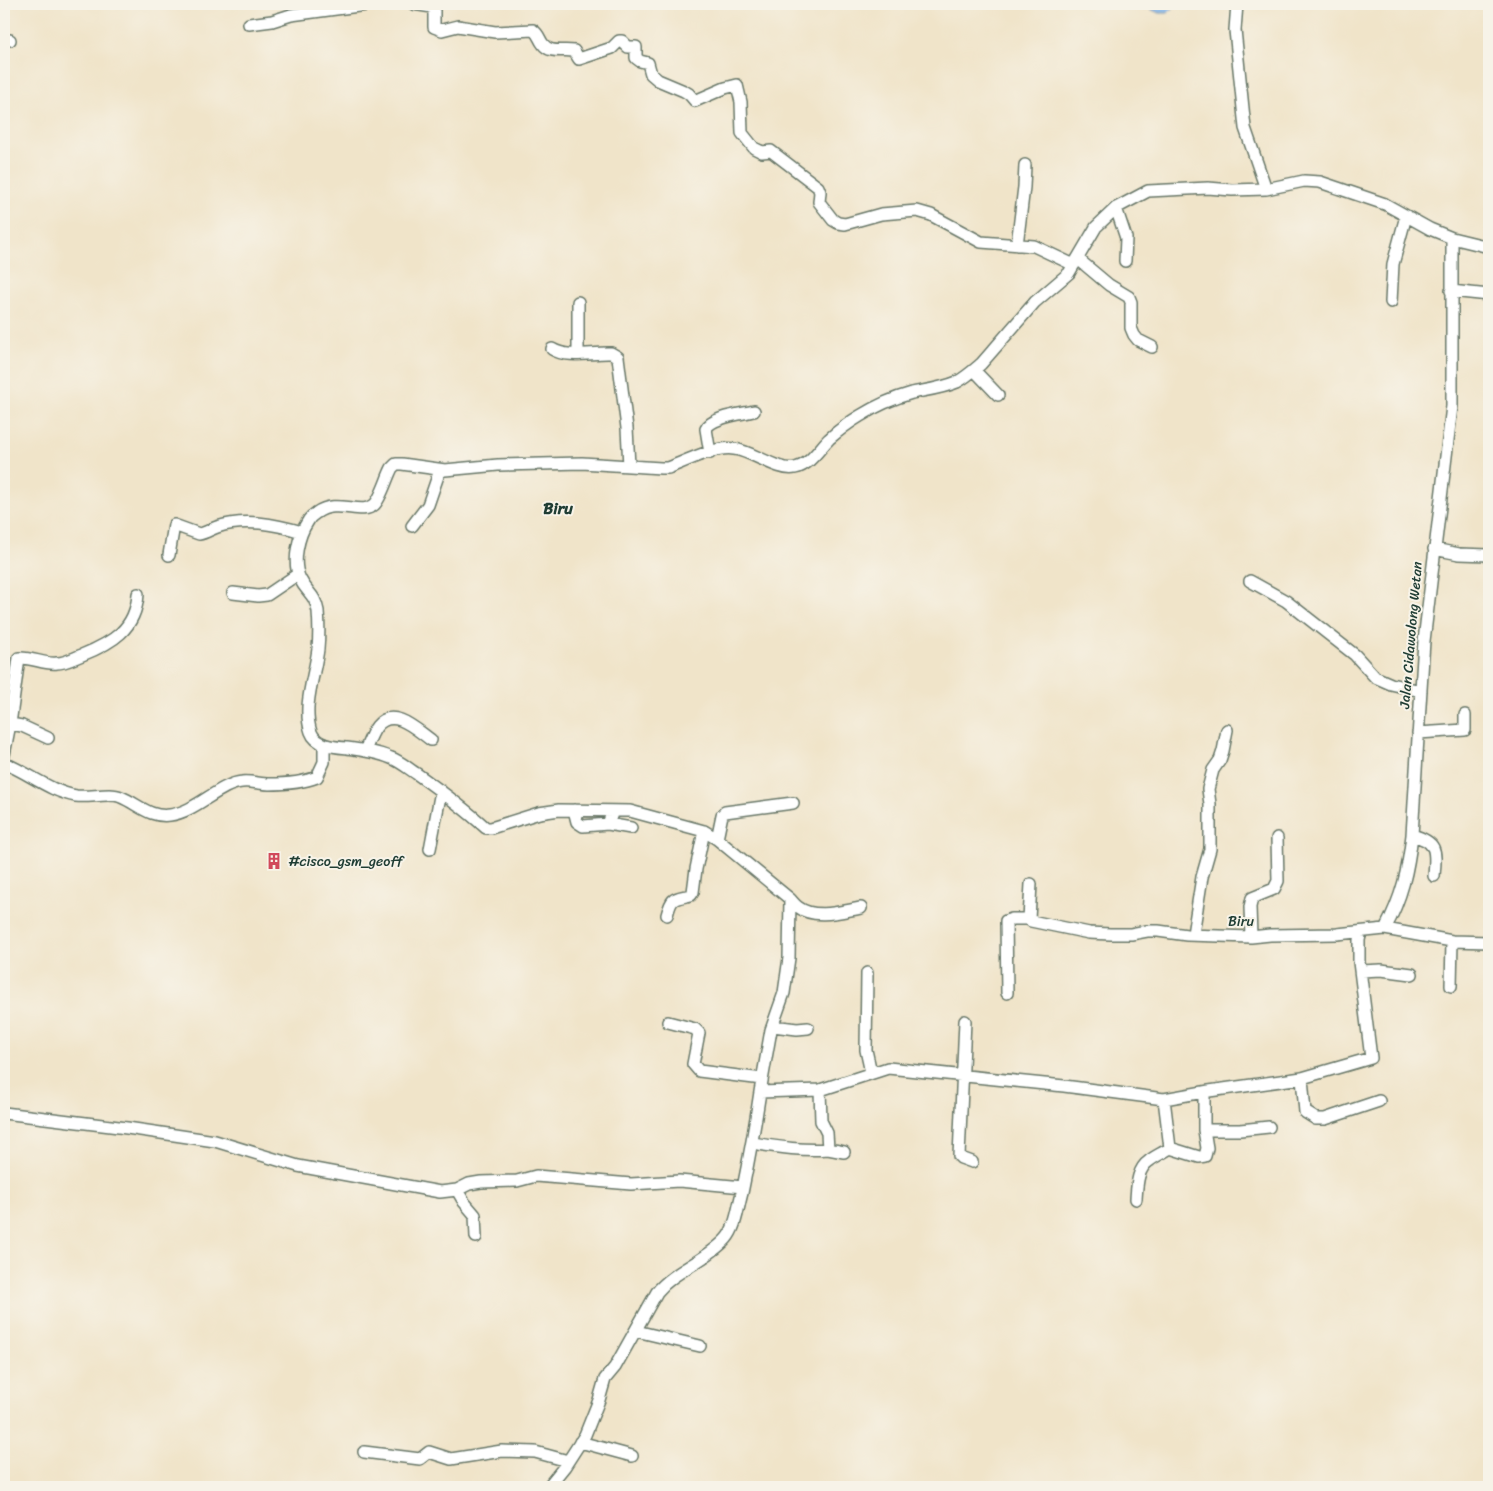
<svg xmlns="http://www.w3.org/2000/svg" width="1493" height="1491" viewBox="0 0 1493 1491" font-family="Sriracha,sans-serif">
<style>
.water{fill:#7db1ea;stroke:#4e778f}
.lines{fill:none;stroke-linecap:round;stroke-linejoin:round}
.minor-casing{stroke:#687768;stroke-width:14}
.minor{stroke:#fff;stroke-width:11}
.labels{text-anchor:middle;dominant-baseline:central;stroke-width:4;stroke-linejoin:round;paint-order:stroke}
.street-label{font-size:14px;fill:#1f3d34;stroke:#f7f3e8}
.poi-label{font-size:14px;fill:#1f3d34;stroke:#f7f3e8;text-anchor:start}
.quarter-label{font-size:16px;font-weight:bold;fill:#1f3d34;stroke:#f7f3e8}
</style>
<rect width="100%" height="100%" fill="#f7f3e8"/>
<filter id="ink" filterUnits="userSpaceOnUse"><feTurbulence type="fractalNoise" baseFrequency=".02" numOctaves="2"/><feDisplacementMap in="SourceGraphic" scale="10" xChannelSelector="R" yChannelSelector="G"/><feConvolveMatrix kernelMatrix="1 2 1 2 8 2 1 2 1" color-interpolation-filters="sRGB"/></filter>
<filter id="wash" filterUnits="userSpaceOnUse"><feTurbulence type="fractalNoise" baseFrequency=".0096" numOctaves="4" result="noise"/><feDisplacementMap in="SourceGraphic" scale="20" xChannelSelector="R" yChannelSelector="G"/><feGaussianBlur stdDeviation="1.12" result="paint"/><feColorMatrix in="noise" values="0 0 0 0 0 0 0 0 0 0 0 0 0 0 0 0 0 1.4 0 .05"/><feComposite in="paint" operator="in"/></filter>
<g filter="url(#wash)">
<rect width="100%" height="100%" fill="#f0e4c9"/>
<path class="water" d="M1139,4H1177L1167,13H1159Z"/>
</g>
<g filter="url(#ink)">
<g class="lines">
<g class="minor-casing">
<path id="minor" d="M413,4L432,7L434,9V27L442,30L458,26L495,32L533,30C539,34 539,39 543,44C550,54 563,49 574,51L579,59L612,48L619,41H622L628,47H636V58L640,61L648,63L651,74L658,80L684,91L689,94L695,101L725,88L737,85L741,102L742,133L754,148L762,152L771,151L818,187L820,192L819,202L833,220L838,223L845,224L881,214L917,211L931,215L981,242L1034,246L1074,265
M1237,4L1235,30L1245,128L1266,189L1304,181L1320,182L1385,204L1430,229L1452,238L1489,247
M336,9L374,4
M249,24L272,21L291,15L336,9L337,4
M4,40H10
M1266,189L1232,190L1208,188L1148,191L1116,208L1096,227L1069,273L1035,302L981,364C974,370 965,378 957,382C943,388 927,390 912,393C894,398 876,406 860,416C850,422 838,431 829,439C819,449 810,465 795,468C779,472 752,451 734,449C715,446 686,461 668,468H661L582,463L498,465L445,470L402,464H396L392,468C387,477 381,499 374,505C361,516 337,498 316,513C313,515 310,517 308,521C298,536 292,562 300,579C307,593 315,594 318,611C319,623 319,638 318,649C315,675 302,706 311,732C316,746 335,747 347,748C362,750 377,752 391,758C400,761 409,769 417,774C441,791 464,808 486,828H491L539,813L559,810L630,811L704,831L717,839L790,899L789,958L784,993L771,1030L760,1092L820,1090L888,1068L1064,1086L1164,1099L1209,1091L1302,1078L1371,1058L1359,962V940L1361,932
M1116,208L1126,238L1125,261
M1017,245L1024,187L1025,165
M1078,259L1109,285L1129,297L1131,302V328L1134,335L1138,340L1152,347
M1451,291L1489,295
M1391,302L1393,264L1406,216
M552,349C568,359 592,352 611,353L618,357L627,428L629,466
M578,354V302
M974,370L998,395
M710,453L706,429C711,417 742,414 754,411
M412,526L428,505L440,470
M1434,549L1459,554L1489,555
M169,555L174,525L199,534C206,533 211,529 217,527C245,518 275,524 302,532
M1250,581L1286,601L1355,655L1375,677L1391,684L1421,691
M233,593L258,596L267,595L298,574
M10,724L19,658C32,657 45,665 57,663C65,663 74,658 82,655C112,643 136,629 138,594
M1418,733L1465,730V715
M365,751C368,743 372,732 377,726C393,706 417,730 431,740
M4,755L10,724L22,726L48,738
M4,763C29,773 49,791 76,796C89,798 110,792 121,797C138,804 150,818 170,815C196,812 219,784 242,782C251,781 260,784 269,784C285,784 302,783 317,777L324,762V744
M574,810L577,822L583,826L608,824L613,811
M608,824L631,828
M1412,835C1438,842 1436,851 1434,876
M717,839L722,815L725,812L793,803
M430,849L441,791
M1031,884L1029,919L1031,921L1089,933L1110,934H1131L1147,931H1158L1187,935L1251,937L1270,935L1337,934L1385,929L1452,941L1489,942
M790,899C793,902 795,905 798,907C815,920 843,911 861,908
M667,915C672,896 674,899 691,895L693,892L696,869L704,831
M1385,929C1402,897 1408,871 1412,835L1424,641L1452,406V238
M1193,934L1202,877L1210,849V804L1208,789L1213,770L1220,760L1223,751L1227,730
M1251,937L1250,907L1252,898L1274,889L1278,881L1277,838
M1361,971L1381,970L1412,974
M867,973L866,1050L870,1068L875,1072
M1451,986L1452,941
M1007,993L1006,921L1012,919H1029
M965,1021L959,1156L961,1158L972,1162
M668,1022L695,1029L699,1033L693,1064L699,1071L762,1079
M773,1026L797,1029L808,1028
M1302,1078L1305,1112L1316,1119H1325L1379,1101
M820,1090L821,1121L827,1133L828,1149L844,1152
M4,1113L127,1128L215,1141L298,1166L440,1192L457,1190L469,1184L481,1182L517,1181L536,1176L631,1184L679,1181L743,1187
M1204,1130H1240L1269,1127
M752,1143C778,1147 802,1151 828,1149
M1170,1148L1199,1157L1205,1156L1207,1148L1204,1130V1092
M457,1190L464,1202L475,1215L476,1237
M1136,1199C1137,1186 1137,1169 1149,1161C1155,1156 1163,1153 1170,1148L1164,1099
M636,1331L700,1346
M580,1442L632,1456
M364,1452L420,1459L429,1452L451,1459L502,1451L535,1452L568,1461
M548,1487L565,1466L585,1435L599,1400L605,1379L615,1367L657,1292C675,1270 706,1261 726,1239C736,1228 738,1207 742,1193C749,1159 755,1126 760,1092"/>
</g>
<use href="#minor" class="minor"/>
</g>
</g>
<defs>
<g id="building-bare" transform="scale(1.35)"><path d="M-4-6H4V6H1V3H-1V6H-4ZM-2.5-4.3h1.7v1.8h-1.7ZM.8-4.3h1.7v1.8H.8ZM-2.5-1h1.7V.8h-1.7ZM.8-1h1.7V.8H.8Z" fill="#d1495b" stroke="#f7f3e8" stroke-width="2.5" paint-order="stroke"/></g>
</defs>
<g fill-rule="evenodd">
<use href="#building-bare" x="274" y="861"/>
</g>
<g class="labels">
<g class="street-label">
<text transform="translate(1411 635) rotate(-85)">Jalan Cidawolong Wetan</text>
<text x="1241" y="921">Biru</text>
</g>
<g class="poi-label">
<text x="288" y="861">#cisco_gsm_geoff</text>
</g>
<g class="quarter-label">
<text x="558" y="508">Biru</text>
</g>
</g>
<rect width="1493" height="1491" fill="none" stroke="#f7f3e8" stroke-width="20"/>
</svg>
